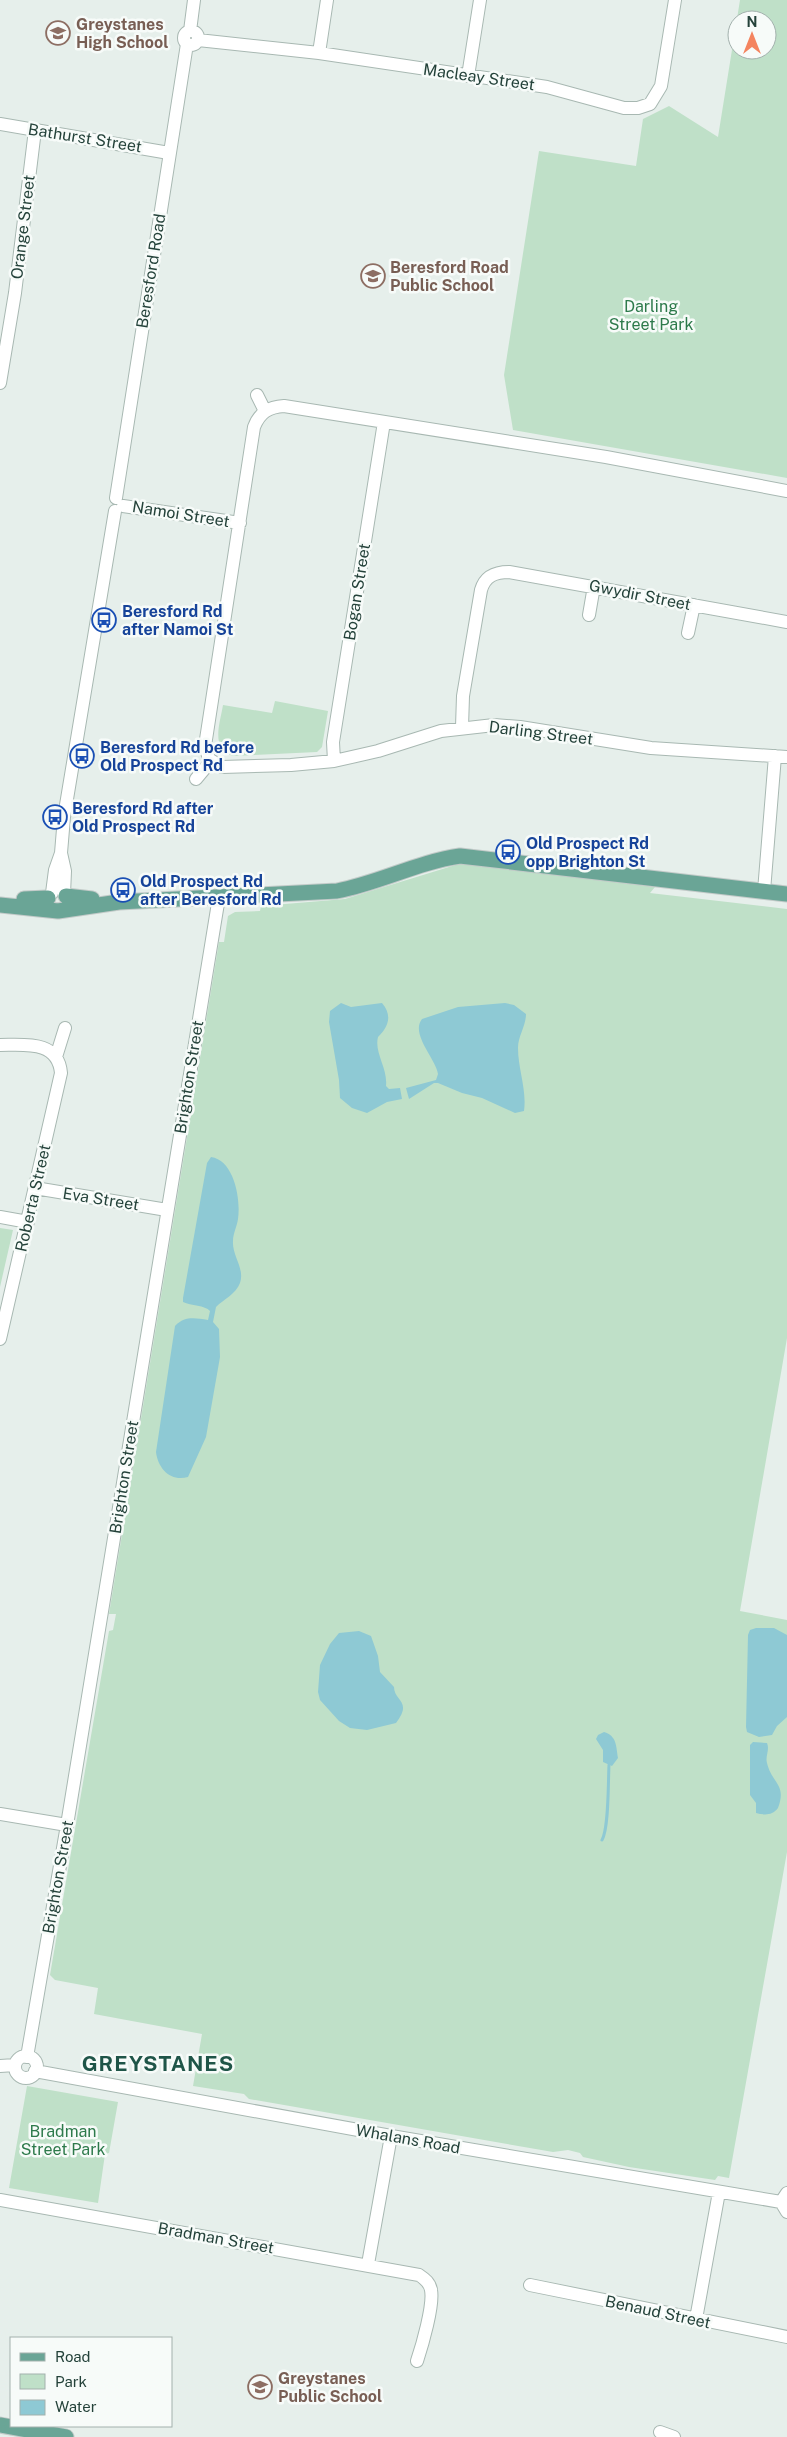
<svg xmlns="http://www.w3.org/2000/svg" width="787" height="2437" viewBox="0 0 787 2437" font-family="'Public Sans',sans-serif">
<style>
.green{fill:#bfe0c8;fill-rule:evenodd}
.water{fill:#8ec9d4}
.lines{fill:none;stroke-linecap:round;stroke-linejoin:round}
.stream{stroke:#8ec9d4;stroke-width:3}
.minor-casing{stroke:#a8b8b2;stroke-width:14}
.major-casing{stroke:#c2cac8;stroke-width:17}
.minor{stroke:#fff;stroke-width:12}
.major{stroke:#6aa596;stroke-width:15}
.labels{text-anchor:middle;dominant-baseline:central;stroke-width:5;stroke-linejoin:round;paint-order:stroke}
.education-label{font-size:16px;font-weight:bold;fill:#785e54;stroke:#f7fbf9;text-anchor:start}
.street-label{font-size:16px;fill:#24423a;stroke:#f7fbf9}
.park-label{font-size:16px;fill:#2d7a4b;stroke:#f7fbf9}
.transit-label{font-size:16px;font-weight:bold;fill:#164399;stroke:#f7fbf9;text-anchor:start}
.district-label{font-size:21px;font-weight:bold;letter-spacing:1px;fill:#1f5548;stroke:#f7fbf9}
</style>
<rect width="100%" height="100%" fill="#e6efeb"/>
<path class="green" d="M740,0H787V478L513,430L504,375L539,151L636,166L643,119L669,106L718,137ZM737,20H767V50H737Z
M275,701L328,711L322,747L317,752L233,756C210,748 220,724 223,705L272,713Z
M462,863L655,887L650,893L787,909V1338L740,1611L787,1620V1852L729,2178L718,2176L715,2180L629,2167L583,2157L580,2153L568,2150L553,2152L249,2099L244,2094L193,2086L202,2034L94,2014L98,1988L55,1980L50,1975L109,1631L113,1630L116,1614H109L219,942H224L228,916L235,912L260,911L261,906L345,899Z
M0,1228L13,1230L0,1287Z
M27,2086L118,2102L109,2153L105,2154L98,2203L9,2188Z"/>
<path class="water" d="M341,1003L351,1007L382,1003C393,1016 388,1027 378,1037C374,1053 388,1068 386,1086L389,1089L400,1088L402,1099L387,1102L367,1113L352,1108L340,1098L339,1080L329,1022L330,1011Z
M505,1003L514,1005L526,1014C526,1026 518,1036 518,1048C518,1069 527,1090 524,1111L515,1113L482,1098L462,1093L438,1083H434L409,1099L406,1088L436,1080L438,1074C436,1059 410,1034 422,1019L458,1007Z
M211,1157C234,1160 241,1199 238,1219C237,1226 233,1234 233,1241C232,1256 245,1268 240,1283C236,1294 224,1299 216,1307L213,1322L219,1329L220,1357L206,1437L188,1477C171,1482 158,1469 156,1452L175,1326C185,1316 194,1318 208,1320L210,1311C205,1305 191,1306 183,1302V1298L207,1163Z
M756,1628H774L787,1635V1717L777,1726L772,1735L759,1737L747,1732L746,1727L748,1635L750,1630Z
M359,1631L371,1636L378,1656L380,1672L394,1687C394,1701 413,1701 396,1723L367,1730L350,1728L339,1721L320,1700L318,1692L320,1665L330,1644L339,1633Z
M604,1732C617,1736 616,1746 618,1758L612,1766L603,1762V1750L596,1739L598,1735Z
M753,1742L767,1743C770,1750 765,1756 767,1763C772,1784 787,1784 778,1808C772,1816 764,1815 756,1813V1803L750,1795V1745Z"/>
<g class="lines">
<path class="stream" d="M602,1840C609,1828 608,1783 609,1765"/>
<g class="minor-casing">
<path id="minor" d="M184 38a7 7 0 1 1 14 0a7 7 0 1 1-14 0Z
M190,31L194,0
M198,40L319,53L547,87L624,108H638L650,104L661,86L675,0
M319,53L327,0
M468,76L480,0
M0,124L169,153
M0,383L15,293L35,130
M257,395L265,411
M787,491L606,457L284,406C269,407 260,412 254,427L205,746L209,759L222,767L291,765L334,761L378,751L441,731L494,725L520,727L651,748L787,757
M116,498L187,44
M123,506L240,523
M589,615L594,586
M688,633L694,605
M462,727L463,696L481,590C485,576 495,572 509,572L787,622
M334,761L333,742L384,422
M196,779L211,761
M61,853L65,871L64,894
M764,891L775,756
M52,893L55,870L61,853L64,817L115,511
M0,1045C25,1045 58,1040 61,1073L0,1339
M56,1057L65,1028
M35,1188L167,1210
M0,1217L28,1222
M0,1814L67,1825
M15 2067a11 11 0 1 1 22 0a11 11 0 1 1-22 0Z
M27,2057L67,1825L219,897
M0,2066L15,2065
M35,2071L391,2136L781,2202
M787,2193L781,2202L787,2212
M0,2200L419,2275C425,2279 430,2283 431,2290C434,2305 422,2346 417,2361
M368,2264L391,2136
M530,2285L787,2337
M696,2319L719,2192
M660,2432L674,2437"/>
</g>
<g class="major-casing">
<path id="major" d="M66,896L92,899
M24,899L48,898
M0,905L58,911L119,902L337,891C379,883 418,862 460,856L787,894
M0,2425L66,2437"/>
</g>
<use href="#minor" class="minor"/>
<use href="#major" class="major"/>
</g>
<defs>
<g id="school-ring" transform="scale(1.25)"><circle r="9.5" fill="#f7fbf9" stroke="#8d6e63" stroke-width="1.5"/><path d="M0-5L7-2L0 1L-7-2ZM-4 1L0 2.5L4 1V4Q0 6-4 4Z" fill="#8d6e63"/></g>
<g id="bus-ring" transform="scale(1.25)"><circle r="9.5" fill="#f7fbf9" stroke="#1a4fb4" stroke-width="1.5"/><path d="M-5-6H5V4H4V6H2V4H-2V6H-4V4H-5ZM-3.5-4V0h7V-4ZM-3.5 1.2v1.5H-2V1.2ZM2 1.2v1.5H3.5V1.2Z" fill="#1a4fb4"/></g>
</defs>
<g fill-rule="evenodd">
<use href="#school-ring" x="58" y="33"/>
<use href="#school-ring" x="373" y="276"/>
<use href="#bus-ring" x="104" y="620"/>
<use href="#bus-ring" x="82" y="756"/>
<use href="#bus-ring" x="55" y="817"/>
<use href="#bus-ring" x="508" y="852"/>
<use href="#bus-ring" x="123" y="890"/>
<use href="#school-ring" x="260" y="2387"/>
</g>
<g class="labels">
<g class="education-label">
<text x="76" y="24">Greystanes<tspan x="76" dy="18">High School</tspan></text>
<text x="390" y="267">Beresford Road<tspan x="390" dy="18">Public School</tspan></text>
<text x="278" y="2378">Greystanes<tspan x="278" dy="18">Public School</tspan></text>
</g>
<g class="street-label">
<text transform="translate(479 77) rotate(8)">Macleay Street</text>
<text transform="translate(85 138) rotate(9)">Bathurst Street</text>
<text transform="translate(23 227) rotate(-83)">Orange Street</text>
<text transform="translate(151 271) rotate(-81)">Beresford Road</text>
<text transform="translate(181 514) rotate(9)">Namoi Street</text>
<text transform="translate(357 592) rotate(-81)">Bogan Street</text>
<text transform="translate(640 595) rotate(11)">Gwydir Street</text>
<text transform="translate(541 733) rotate(7)">Darling Street</text>
<text transform="translate(189 1077) rotate(-81)">Brighton Street</text>
<text transform="translate(33 1198) rotate(-77)">Roberta Street</text>
<text transform="translate(101 1199) rotate(9)">Eva Street</text>
<text transform="translate(124 1477) rotate(-81)">Brighton Street</text>
<text transform="translate(58 1877) rotate(-80)">Brighton Street</text>
<text transform="translate(408 2139) rotate(10)">Whalans Road</text>
<text transform="translate(216 2238) rotate(10)">Bradman Street</text>
<text transform="translate(658 2312) rotate(12)">Benaud Street</text>
</g>
<g class="park-label">
<text x="651" y="306">Darling<tspan x="651" dy="18">Street Park</tspan></text>
<text x="63" y="2131">Bradman<tspan x="63" dy="18">Street Park</tspan></text>
</g>
<g class="transit-label">
<text x="122" y="611">Beresford Rd<tspan x="122" dy="18">after Namoi St</tspan></text>
<text x="100" y="747">Beresford Rd before<tspan x="100" dy="18">Old Prospect Rd</tspan></text>
<text x="72" y="808">Beresford Rd after<tspan x="72" dy="18">Old Prospect Rd</tspan></text>
<text x="526" y="843">Old Prospect Rd<tspan x="526" dy="18">opp Brighton St</tspan></text>
<text x="140" y="881">Old Prospect Rd<tspan x="140" dy="18">after Beresford Rd</tspan></text>
</g>
<g class="district-label">
<text x="158" y="2063">GREYSTANES</text>
</g>
</g>
<rect x="10" y="2337" width="162" height="90" fill="#f7fbf9" stroke="#a3b1ad"/>
<rect x="20" y="2353" width="25" height="8" fill="#6aa596" stroke="#a3b1ad"/>
<text x="55" y="2362" font-size="15" fill="#24423a">Road</text>
<rect x="20" y="2374" width="25" height="15" fill="#bfe0c8" stroke="#a3b1ad"/>
<text x="55" y="2387" font-size="15" fill="#24423a">Park</text>
<rect x="20" y="2400" width="25" height="15" fill="#8ec9d4" stroke="#a3b1ad"/>
<text x="55" y="2412" font-size="15" fill="#24423a">Water</text>
<g transform="translate(752 35)"><circle r="24" fill="#f7fbf9" stroke="#a3b1ad"/>
<path d="M0-4L9 19L0 12L-9 19Z" fill="#f4845f"/>
<text y="-8" font-size="14" font-weight="bold" text-anchor="middle" fill="#24423a">N</text>
</g>
</svg>
